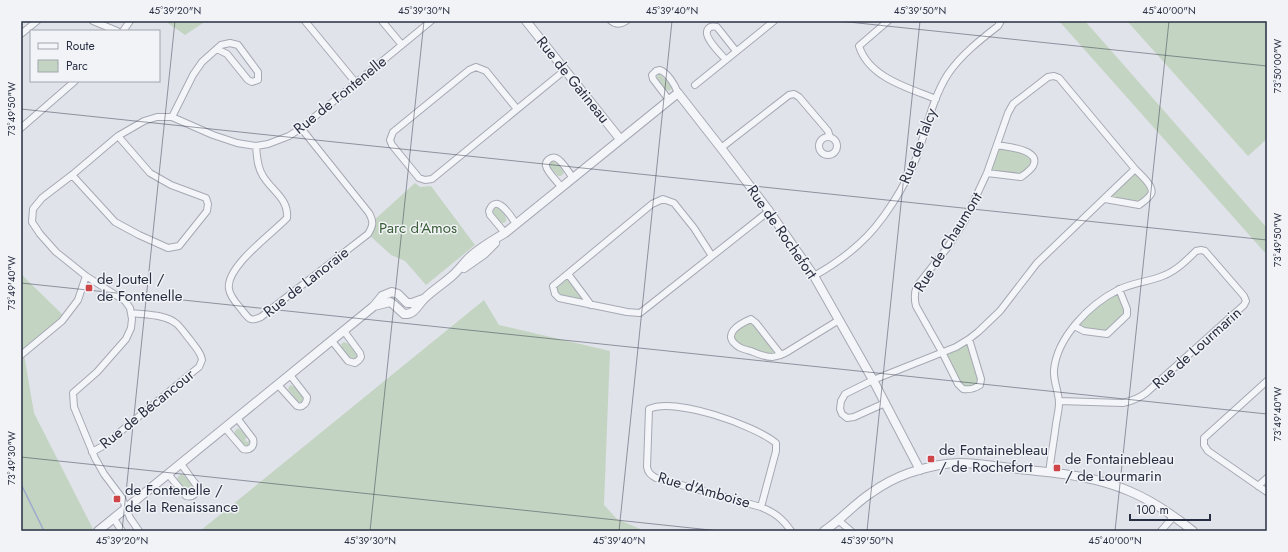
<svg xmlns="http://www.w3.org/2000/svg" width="1288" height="552" viewBox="0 0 1288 552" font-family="Jost,sans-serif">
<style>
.green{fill:#c4d4c2}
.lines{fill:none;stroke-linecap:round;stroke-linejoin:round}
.stream{stroke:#9cacca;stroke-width:1.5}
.minor-casing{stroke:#a6a9b4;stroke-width:8}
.tertiary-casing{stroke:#a6a9b4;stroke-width:10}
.minor{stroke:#f4f5f8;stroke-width:6}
.tertiary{stroke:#f4f5f8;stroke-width:8}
.ticks{fill:none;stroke:#292f42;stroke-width:1;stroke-opacity:0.45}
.poi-dot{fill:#cf4649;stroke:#f1f3f7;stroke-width:1.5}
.labels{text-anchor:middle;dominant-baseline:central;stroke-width:3;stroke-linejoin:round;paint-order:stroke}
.street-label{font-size:15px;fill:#292f42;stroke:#f1f3f7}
.park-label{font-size:15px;fill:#395e36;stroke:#f1f3f7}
.poi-label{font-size:15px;fill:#292f42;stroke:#f1f3f7;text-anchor:start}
.neatline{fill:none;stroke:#292f42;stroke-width:1.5}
.ticks-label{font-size:10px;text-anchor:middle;fill:#292f42}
</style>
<rect width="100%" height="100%" fill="#e1e3ea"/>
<path class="green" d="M165,21H206L185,35Z
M1059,21H1085L1267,228V255Z
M1127,21H1267V139L1248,156Z
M659,74L662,76L672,87L671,90H669L670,91C664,91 657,81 657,76Z
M997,145L1026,150L1034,161L1021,177L987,173Z
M552,161C557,162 563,169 564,173L561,176H558L550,167V164Z
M1135,169L1152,191L1139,205L1105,199Z
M415,183L420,187L431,186L475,245L426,285L405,261L391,255L368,234L373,221Z
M496,207C501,208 507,216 506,221L504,223L500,222L493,212L494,208Z
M21,274L64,316L24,354L34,413L94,531H21Z
M568,274L591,305L559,298L553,286Z
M1119,289L1127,315L1107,334L1074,326Z
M484,300L499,325L610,351L604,505L617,519L645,531H200Z
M751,319L781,355L763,356L733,342L732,331Z
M969,339L980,385L963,389L942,352Z
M344,342C350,343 356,351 357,357L355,359L350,358L342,348L341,344Z
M290,385L295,387L303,397V402H298L288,389Z
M238,428L241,430L247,437L245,440L247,442L249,440L250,441L248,446L244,445L235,435V431Z
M181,474L185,476L193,486L192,492L189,493C184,491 179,484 177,478Z"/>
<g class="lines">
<path class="stream" d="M21,484L44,531"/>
<g class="minor-casing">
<path id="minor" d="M93,21L117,31
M305,21L356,83
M382,21L402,45
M611,21C616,25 620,25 626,21
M888,21L859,46C869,78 909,88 936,99
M123,31L130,21
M21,34L37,21
M726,60C721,54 702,36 708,29C710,26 713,26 717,27L736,51
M695,85L774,21
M669,100L653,79L652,75L656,71L660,70C668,73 675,85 678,93
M517,109L486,71L476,67L469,70L393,132L390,140L392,145L419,178L425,180L432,179L565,70
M172,117L193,75L202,62L221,45L230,43L238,45L258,72V80L252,82L248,80L227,54L217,49
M21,128L75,81
M819 146a9 9 0 1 1 18 0a9 9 0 1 1-18 0Z
M256,146C257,156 257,167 263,176C272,191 289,199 287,218C273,233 225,267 229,289C230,297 237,304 242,310C249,319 250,322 261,317L368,234C373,226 374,222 369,213L301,128
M721,148L789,95L794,94L799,97L828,131L830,137
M987,173L1021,177C1025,174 1031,170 1033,166C1042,149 1006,147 997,145
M72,175L115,222L139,235L168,248L179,246L207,211L208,204L206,198L171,185L150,173L118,136
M561,187C558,182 547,172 546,166C545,161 551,156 556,158C563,161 568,172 573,178
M1105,199L1139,205C1143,202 1148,199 1151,194C1155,187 1140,174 1135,169
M505,233L490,215L489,211C496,192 511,216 516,224
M712,256L694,228L674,203L663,199L652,204L553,286L555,294L559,298L627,312L640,313L769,211
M568,274L591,305
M814,276C830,267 845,257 859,244C882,224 906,185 917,156C926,130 933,97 948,74C961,55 980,40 998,26L1001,21
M1074,326L1084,331L1107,334L1127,315V309L1119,289
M332,341L348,361L355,363L359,360L361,357L360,353L344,331
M21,355L62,321L78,300L86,276
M781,355L756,323L751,319C739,324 720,335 739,347C742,349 747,350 751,351C758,354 764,357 772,357C778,356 782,355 787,352L839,320
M1267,381L1204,438V445L1208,451L1267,492
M278,385L297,406C303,408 307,403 307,397L290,375
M885,403L854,417L847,418L842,414L840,409L841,401L845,394L873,380L956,347L969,339L978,332L1000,311L1037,263L1135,169L1059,78L1054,76L1048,77L1013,104L1008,113L987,173L965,220L947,248L917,286C914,293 914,298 916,306L942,352L958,384L963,389C970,390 974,389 980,385L981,379L969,339
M225,428L243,449C250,451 255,446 253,439L237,418
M92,452L103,446L194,371L199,367L202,360C201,352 195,347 191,341C186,335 182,329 177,324C165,314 146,315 131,313
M1049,473C1051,456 1054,440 1056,424C1057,417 1059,410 1059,403C1059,392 1053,381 1054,370C1057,337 1090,304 1118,290C1133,282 1150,282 1165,275C1177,270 1187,260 1196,251L1201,250L1205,251L1244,296L1246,301L1244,305L1146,393C1139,398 1132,401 1123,403L1059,401
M168,474L186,496C193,498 198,493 197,486L181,464
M1258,486L1267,478
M761,507L776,451V443C754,425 675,397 649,409L647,467C648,473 651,475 656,478L761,507C775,513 782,518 791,531
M114,519L122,531
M838,520L851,531
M139,531L130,518L122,498L104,474L95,458L74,407L73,393L97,372L126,339L131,328L132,319L130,308L125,301L86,276L56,252L40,234L32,222L33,209L42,198L72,175L118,136L144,121L157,117H172L213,135L237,143L256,146L268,144L289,136L301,128L431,21
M1161,531L1174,516"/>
</g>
<g class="tertiary-casing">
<path id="tertiary" d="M526,21L620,139
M464,268L484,254L495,243
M374,306L390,302L393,304L404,314C415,315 418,304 425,298C433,290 443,284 452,276C459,270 464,262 471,256C481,247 493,240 505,233L678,93L721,148L769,211L814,276L873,380L920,470
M98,531L374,306L382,296L392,292L398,294L407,303H412L423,299
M824,531C841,520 854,504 871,493C882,485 895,478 909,473C924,468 942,463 959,463C979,463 1000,467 1019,469C1056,473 1095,476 1129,491C1153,501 1173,515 1193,531"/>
</g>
<use href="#minor" class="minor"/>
<use href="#tertiary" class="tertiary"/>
</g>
<path class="ticks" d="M839,21L1267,66M21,109L1267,240M21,283L1267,414M21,457L720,531M122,531L175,21M370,531L424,21M619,531L672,21M867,531L920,21M1115,531L1169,21"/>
<g class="poi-dot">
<rect x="85" y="284" width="8" height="8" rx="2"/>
<rect x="927" y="455" width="8" height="8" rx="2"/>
<rect x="1053" y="464" width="8" height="8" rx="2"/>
<rect x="113" y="495" width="8" height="8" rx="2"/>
</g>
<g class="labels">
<g class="street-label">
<text transform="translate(573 80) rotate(51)">Rue de Gatineau</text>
<text transform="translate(340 95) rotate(-39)">Rue de Fontenelle</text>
<text transform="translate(918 146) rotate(-69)">Rue de Talcy</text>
<text transform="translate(782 232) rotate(55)">Rue de Rochefort</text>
<text transform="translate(948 242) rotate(-58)">Rue de Chaumont</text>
<text transform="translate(306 282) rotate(-38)">Rue de Lanoraie</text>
<text transform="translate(1197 348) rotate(-42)">Rue de Lourmarin</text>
<text transform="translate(147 409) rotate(-39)">Rue de Bécancour</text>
<text transform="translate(704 490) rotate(16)">Rue d'Amboise</text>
</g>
<g class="park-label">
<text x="418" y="228">Parc d'Amos</text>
</g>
<g class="poi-label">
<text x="97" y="279">de Joutel /<tspan x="97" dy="17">de Fontenelle</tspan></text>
<text x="939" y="450">de Fontainebleau<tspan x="939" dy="17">/ de Rochefort</tspan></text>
<text x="1065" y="459">de Fontainebleau<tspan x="1065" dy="17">/ de Lourmarin</tspan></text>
<text x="125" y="490">de Fontenelle /<tspan x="125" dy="17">de la Renaissance</tspan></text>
</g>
</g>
<rect width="1288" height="552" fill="none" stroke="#f1f3f7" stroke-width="44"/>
<rect x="30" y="30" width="130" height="52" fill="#f1f3f7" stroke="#a1a5af"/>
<rect x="38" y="43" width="20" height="6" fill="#f4f5f8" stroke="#a1a5af"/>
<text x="66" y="50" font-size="12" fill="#292f42">Route</text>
<rect x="38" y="60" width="20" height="12" fill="#c4d4c2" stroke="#a1a5af"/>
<text x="66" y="70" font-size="12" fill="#292f42">Parc</text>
<path d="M1130 514v6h80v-6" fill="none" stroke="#292f42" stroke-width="2"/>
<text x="1136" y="514" font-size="12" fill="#292f42" stroke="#f1f3f7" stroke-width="3" paint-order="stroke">100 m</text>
<rect x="22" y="22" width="1244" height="508" class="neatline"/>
<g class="ticks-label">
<text x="175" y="14">45°39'20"N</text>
<text x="424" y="14">45°39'30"N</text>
<text x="672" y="14">45°39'40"N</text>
<text x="920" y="14">45°39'50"N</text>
<text x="1169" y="14">45°40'00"N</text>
<text transform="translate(1277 66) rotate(-90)" y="4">73°50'00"W</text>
<text transform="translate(11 109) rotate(-90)" y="4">73°49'50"W</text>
<text transform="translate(1277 240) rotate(-90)" y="4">73°49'50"W</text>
<text transform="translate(11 283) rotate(-90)" y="4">73°49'40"W</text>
<text transform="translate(1277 414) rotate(-90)" y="4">73°49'40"W</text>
<text transform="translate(11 458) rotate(-90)" y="4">73°49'30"W</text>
<text x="122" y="544">45°39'20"N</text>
<text x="370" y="544">45°39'30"N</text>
<text x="619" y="544">45°39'40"N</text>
<text x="867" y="544">45°39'50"N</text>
<text x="1115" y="544">45°40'00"N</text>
</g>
</svg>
